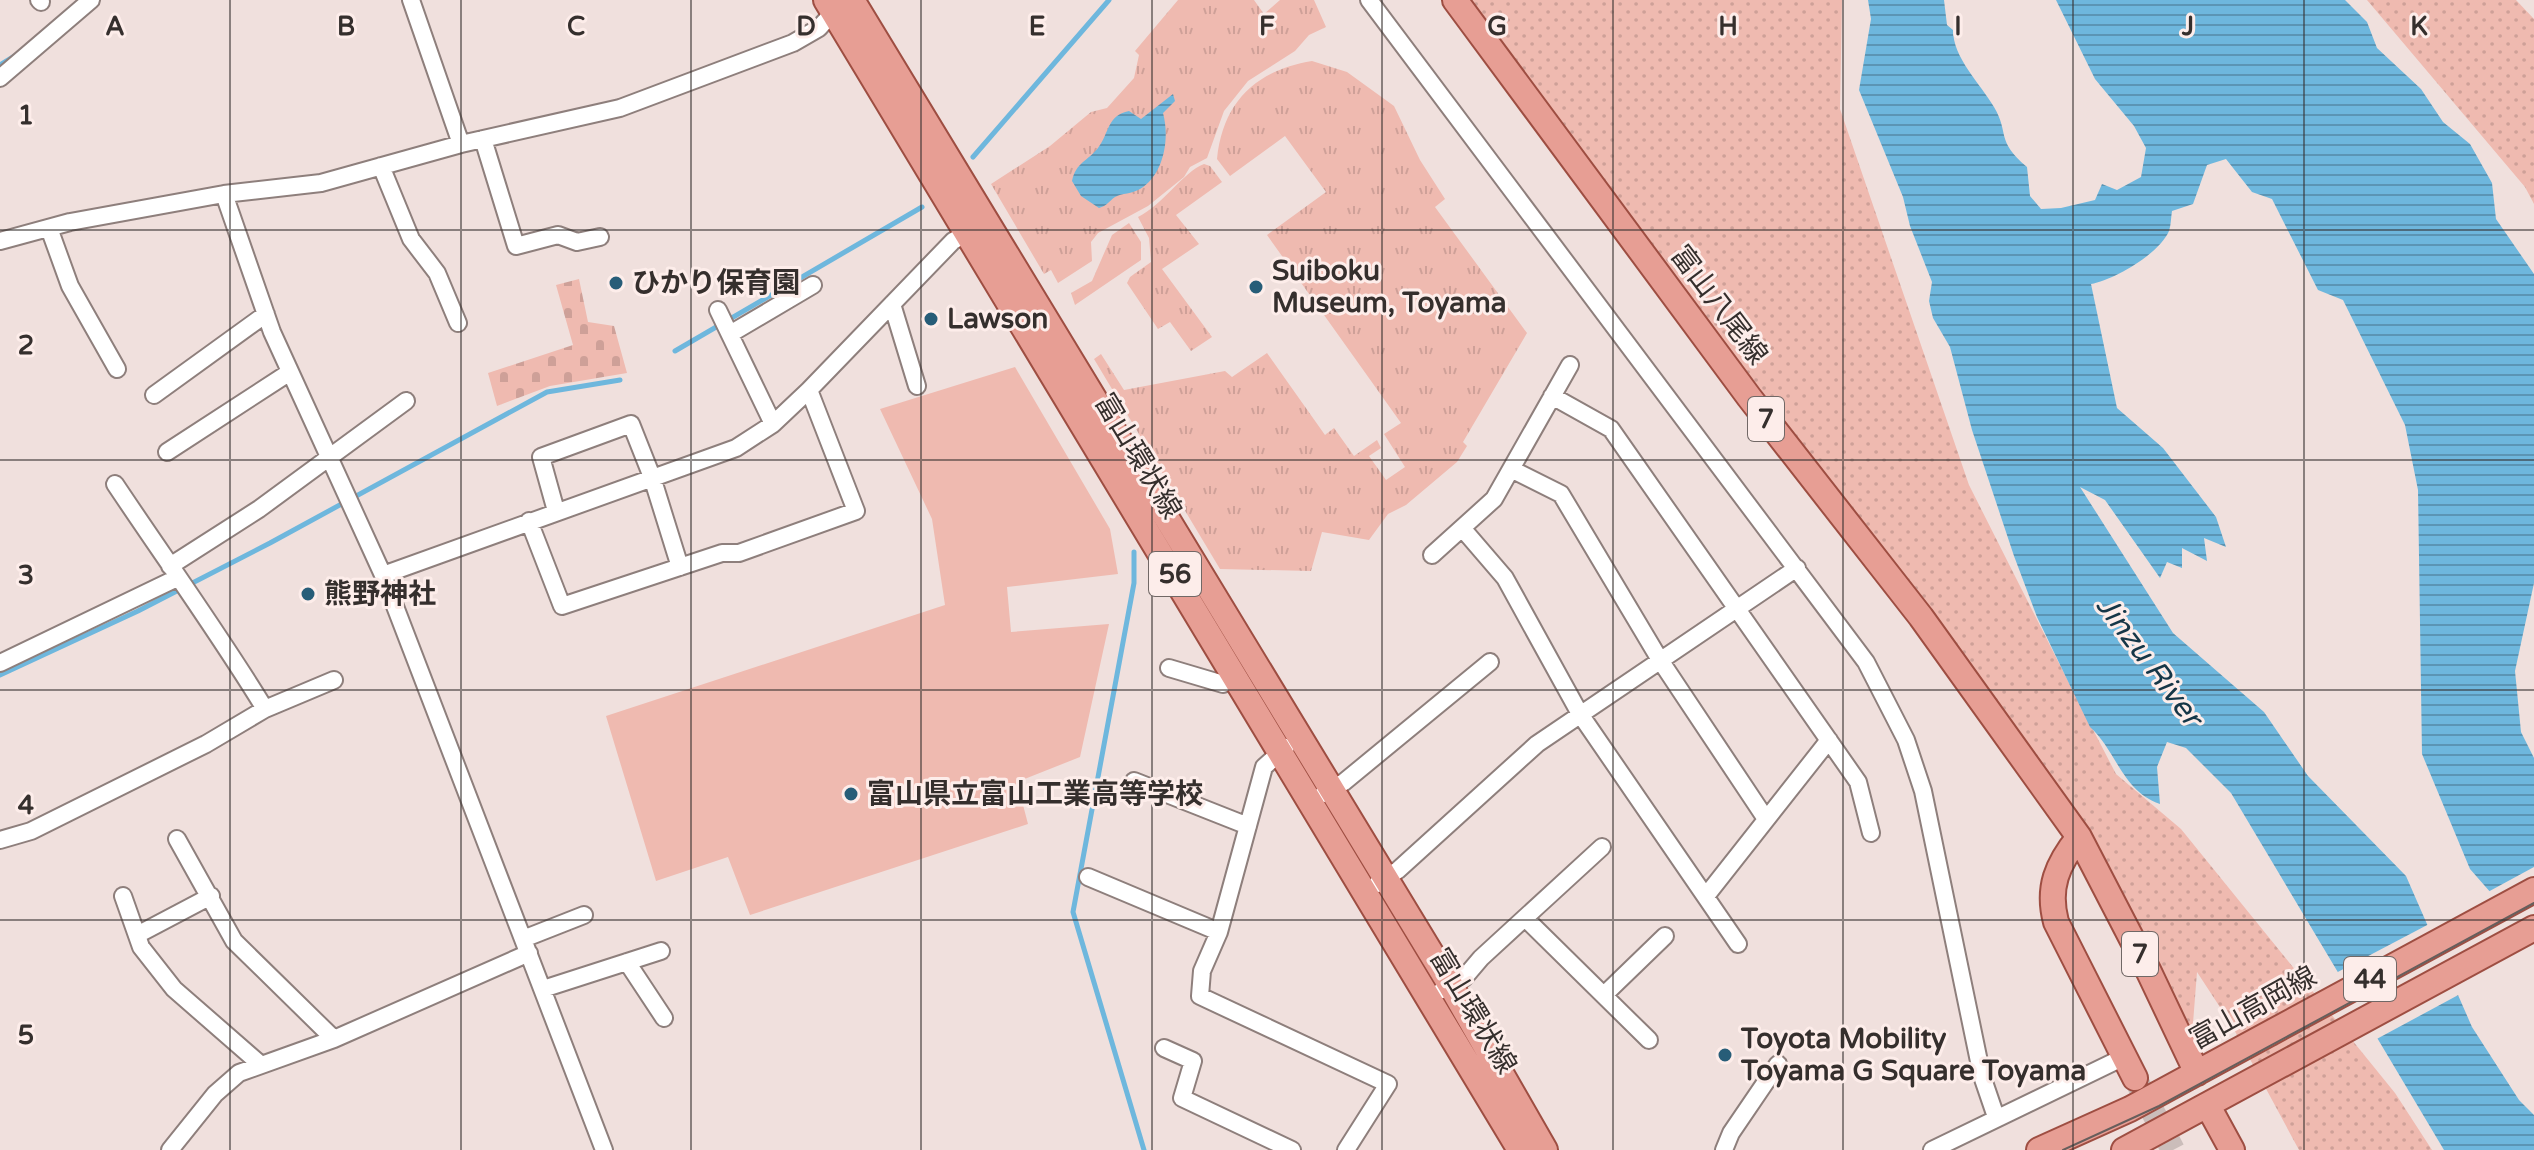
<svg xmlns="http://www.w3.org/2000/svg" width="2534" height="1150" viewBox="0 0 2534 1150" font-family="'Varela Round','Noto Sans JP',sans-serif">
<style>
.grass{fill:url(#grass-dots)}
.cemetery{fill:url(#cemetery-stones)}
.park{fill:url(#park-tufts)}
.garden{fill:#efbab0}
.water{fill:url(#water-rules)}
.pier{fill:#f0e0dd}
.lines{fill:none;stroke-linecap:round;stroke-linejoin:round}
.stream{stroke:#6eb7dd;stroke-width:5}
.primary-tunnel{stroke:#cbbdba;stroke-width:24;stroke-dasharray:24 12;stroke-linecap:butt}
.street-casing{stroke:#8e7f7c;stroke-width:20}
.primary-casing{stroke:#9e4e42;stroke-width:28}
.street{stroke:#fff;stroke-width:16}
.primary{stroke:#e79e94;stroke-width:24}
.tram{stroke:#675e5c;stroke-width:2}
.grid{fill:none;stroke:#352f2d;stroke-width:2;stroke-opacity:0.55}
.poi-dot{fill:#275d78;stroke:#fdedea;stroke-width:3}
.labels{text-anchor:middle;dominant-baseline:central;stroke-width:6;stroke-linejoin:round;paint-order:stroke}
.shield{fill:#fdedea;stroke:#716866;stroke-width:2}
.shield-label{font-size:26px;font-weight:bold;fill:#352f2d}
.poi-label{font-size:28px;font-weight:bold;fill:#352f2d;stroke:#fdedea;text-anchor:start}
.street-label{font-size:28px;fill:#352f2d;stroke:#fdedea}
.water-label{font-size:30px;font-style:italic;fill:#153647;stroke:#fdedea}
.grid-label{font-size:26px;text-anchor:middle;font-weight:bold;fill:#352f2d;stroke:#fdedea;stroke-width:6;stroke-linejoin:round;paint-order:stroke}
</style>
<defs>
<pattern id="grass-dots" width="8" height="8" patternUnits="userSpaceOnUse" patternTransform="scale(2)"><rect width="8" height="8" fill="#efbab0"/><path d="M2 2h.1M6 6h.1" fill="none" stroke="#cea098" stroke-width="1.8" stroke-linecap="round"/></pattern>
<pattern id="cemetery-stones" width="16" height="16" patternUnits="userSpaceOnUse" patternTransform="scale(2)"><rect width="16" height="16" fill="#efbab0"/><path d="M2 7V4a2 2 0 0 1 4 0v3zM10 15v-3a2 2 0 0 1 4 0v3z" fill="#cea098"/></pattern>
<pattern id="park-tufts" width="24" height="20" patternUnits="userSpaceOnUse" patternTransform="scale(2)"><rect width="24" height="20" fill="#efbab0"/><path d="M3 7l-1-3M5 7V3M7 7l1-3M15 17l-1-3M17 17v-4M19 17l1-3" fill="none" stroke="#cea098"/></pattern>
<pattern id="water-rules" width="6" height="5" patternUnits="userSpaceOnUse" patternTransform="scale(2)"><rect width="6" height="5" fill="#6eb7dd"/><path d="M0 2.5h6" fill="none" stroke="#5b95b4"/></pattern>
</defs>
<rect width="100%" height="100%" fill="#f0e0dd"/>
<path class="grass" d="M1465,0H1842L1840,109L1969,485L2071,687L2116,774L2181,829L2395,1093L2432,1150H2299L2231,1024L2197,972L2192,1036L2034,762L1834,486Z
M2367,0H2516L2534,19V204L2525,187Z"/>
<path class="cemetery" d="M579,279L588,322L614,326L627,373L550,386L497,406L488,373L573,345L556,285Z"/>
<path class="park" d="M1178,0H1254L1264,14L1280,0H1314L1326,27L1309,35L1295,51L1248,81L1224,111L1207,158L1190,167L1184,177L1148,206L1098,233L1091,242L1092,261L1058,283L1051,270L1044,274L991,184L1050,146L1091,112L1107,108L1134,78L1139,55L1135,51Z
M1312,61L1347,72L1394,106L1420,160L1445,199L1435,207L1527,333L1463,442L1467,446L1457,462L1406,505L1388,514L1369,540L1322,532L1311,571L1220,569L1094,359L1101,354L1124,390L1225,371L1232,377L1267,353L1325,435L1334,428L1354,456L1377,440L1381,448L1369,456L1386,480L1405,467L1384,434L1401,423L1267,235L1326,192L1285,136L1230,176L1217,159C1223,101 1257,70 1312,61Z
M1204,164L1210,166L1222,182L1176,215L1199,244L1162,269L1212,337L1191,351L1170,322L1158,329L1127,283L1130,277L1151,262L1149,238L1138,217C1163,205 1183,172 1204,164Z
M1129,223L1141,242V260L1075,305L1071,293L1092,281L1112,235Z"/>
<path class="garden" d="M1015,367L1110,529L1118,574L1007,587L1011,632L1109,624L1080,757L1017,782L1028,824L750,915L728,857L656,881L606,716L945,605L932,519L880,409Z"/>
<path class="water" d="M1868,0H1944L1947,25L1953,30C1953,58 1980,83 1994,107C2010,134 1995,140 2027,167L2030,196L2041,209L2061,208L2095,200L2102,184L2117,190L2141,177L2146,148L2134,126L2095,79L2056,0H2345L2367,22L2377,48L2421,89L2443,122L2470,144L2492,183L2496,219L2534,274V583L2515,671L2521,732L2534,758V942L2470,869L2422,754L2418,490L2405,425L2343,300L2318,290L2272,199L2252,192L2226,159L2207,165L2193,204L2172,211C2171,217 2171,225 2169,231C2159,254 2114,280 2091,284L2117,408L2163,448L2216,517L2226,547L2204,538L2207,561L2182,548V568L2167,562L2160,578L2105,500L2080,487L2173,633L2264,712L2308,776L2406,876L2472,1027L2519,1100L2534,1115V1150H2444L2231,793L2186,748L2167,742L2157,767L2160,804C2122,791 2116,750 2090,727L2037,617L2014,556L1972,430L1950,347L1933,318L1929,301L1932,282L1910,226L1903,197L1859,90L1871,19Z
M1173,94L1175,101L1163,113C1170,138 1164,175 1140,189C1132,194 1122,193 1115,197C1109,201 1107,206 1099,208L1081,196L1072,181C1076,162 1088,161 1098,148C1109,134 1107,115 1129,111L1141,119Z"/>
<path class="pier" d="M2534,867V946L2486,893Z
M2431,923L2462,993L2373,1041L2334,974Z"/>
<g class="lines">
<path class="stream" d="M0,65L16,55
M973,157L1109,0
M675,351L922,207
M1134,552V583L1073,912L1144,1150
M0,675L138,611L270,543L547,392L620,380"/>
<path class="primary-tunnel" d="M2135,1078L2173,1150"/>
<g class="street-casing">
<path id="street" d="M39,0L41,2
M411,0L461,144
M1369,0L1866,662L1906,740L1923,791L1982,1076L1996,1117
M0,78L91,0
M483,139L516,246L558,235L577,242L600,237
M381,166L411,239L437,273L458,323
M224,194L272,332L383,575L604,1150
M49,228L70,286L117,369
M0,241L70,222L224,194L321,183L461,144L620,108L793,43L819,28L838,7
M892,304L917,386
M718,310L773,424
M730,334L813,285
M154,395L266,314
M1552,396L1611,429L1858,782L1871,833
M167,452L290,372
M1511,469L1561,494L1660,660L1766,819
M115,484C165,559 218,632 265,709
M556,511L541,457L631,424L652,477L680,567
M529,521L562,606L722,553H739L856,511L809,390
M1462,528L1505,578L1580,714L1738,944
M1432,555L1494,499L1570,365
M170,566L259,509L406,401
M383,575L736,448L773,424L809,390L953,241L976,228
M0,663L177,578
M1169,668L1223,684L1237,678
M1286,747L1264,767L1219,932L1202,971L1200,996L1388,1084L1346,1150
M1134,781L1248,826
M1323,794L1344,782L1490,662
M177,839L234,941L334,1039
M0,840L31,831L206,744L265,709L334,680
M1088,877L1219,932
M1377,884L1398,870L1537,744L1797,568
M123,896L141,947L174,989L260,1064
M1706,896L1829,740
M1525,918L1649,1040
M137,935L211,896
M523,939L584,915
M627,962L664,1018
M543,989L661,951
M1442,990L1464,978L1481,958L1602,847
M1604,995L1665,936
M1164,1048L1193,1061L1182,1098L1292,1150
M170,1150L215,1094L239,1073L334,1039L529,953
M1724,1150L1731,1133L1778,1064
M1932,1150L2124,1057"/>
</g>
<g class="primary-casing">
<path id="primary" d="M826,0L1520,1150
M852,0L1451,986L1545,1150
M1455,0L1749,397L1921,617L2079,837L2149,972L2197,1073
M2079,837C2057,864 2047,888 2056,922L2135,1078
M2208,1106L2232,1150
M2039,1150L2130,1109L2534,890
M2124,1150L2534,928"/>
</g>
<use href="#street" class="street"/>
<use href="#primary" class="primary"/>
<path class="tram" d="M2063,1150L2159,1106L2534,903"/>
</g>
<path class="grid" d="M230,0V1150M461,0V1150M691,0V1150M921,0V1150M1152,0V1150M1382,0V1150M1613,0V1150M1843,0V1150M2073,0V1150M2304,0V1150M0,230H2534M0,460H2534M0,690H2534M0,920H2534"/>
<g class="poi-dot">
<circle cx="616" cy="283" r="8"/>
<circle cx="1256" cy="287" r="8"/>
<circle cx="931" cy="319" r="8"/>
<circle cx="308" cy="594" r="8"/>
<circle cx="851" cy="794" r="8"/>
<circle cx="1725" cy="1055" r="8"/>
</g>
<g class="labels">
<g class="shield">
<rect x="1748" y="397" width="36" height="44" rx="6"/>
<rect x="1149" y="552" width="52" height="44" rx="6"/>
<rect x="2122" y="932" width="36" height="44" rx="6"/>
<rect x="2344" y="957" width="52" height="44" rx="6"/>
</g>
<g class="shield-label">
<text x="1766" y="419">7</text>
<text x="1175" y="574">56</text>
<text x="2140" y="954">7</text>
<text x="2370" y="979">44</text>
</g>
<g class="poi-label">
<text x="1272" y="271">Suiboku<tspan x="1272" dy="32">Museum, Toyama</tspan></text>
<text x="632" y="283">ひかり保育園</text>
<text x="947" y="319">Lawson</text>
<text x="324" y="594">熊野神社</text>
<text x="867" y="794">富山県立富山工業高等学校</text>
<text x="1741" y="1039">Toyota Mobility<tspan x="1741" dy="32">Toyama G Square Toyama</tspan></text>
</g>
<g class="street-label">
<text transform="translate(1719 305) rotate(53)">富山八尾線</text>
<text transform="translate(1138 456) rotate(59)">富山環状線</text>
<text transform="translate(2253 1008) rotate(-29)">富山高岡線</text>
<text transform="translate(1473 1011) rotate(59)">富山環状線</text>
</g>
<g class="water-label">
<text transform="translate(2149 661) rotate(53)">Jinzu River</text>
</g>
</g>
<g class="grid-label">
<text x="115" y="35">A</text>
<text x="346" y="35">B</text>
<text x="576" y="35">C</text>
<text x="806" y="35">D</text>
<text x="1037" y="35">E</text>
<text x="1267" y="35">F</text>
<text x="1497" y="35">G</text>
<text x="1728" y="35">H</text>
<text x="1958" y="35">I</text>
<text x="2188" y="35">J</text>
<text x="2419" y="35">K</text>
<text x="26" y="124">1</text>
<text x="26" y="354">2</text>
<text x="26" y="584">3</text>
<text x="26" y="814">4</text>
<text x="26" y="1044">5</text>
</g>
</svg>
